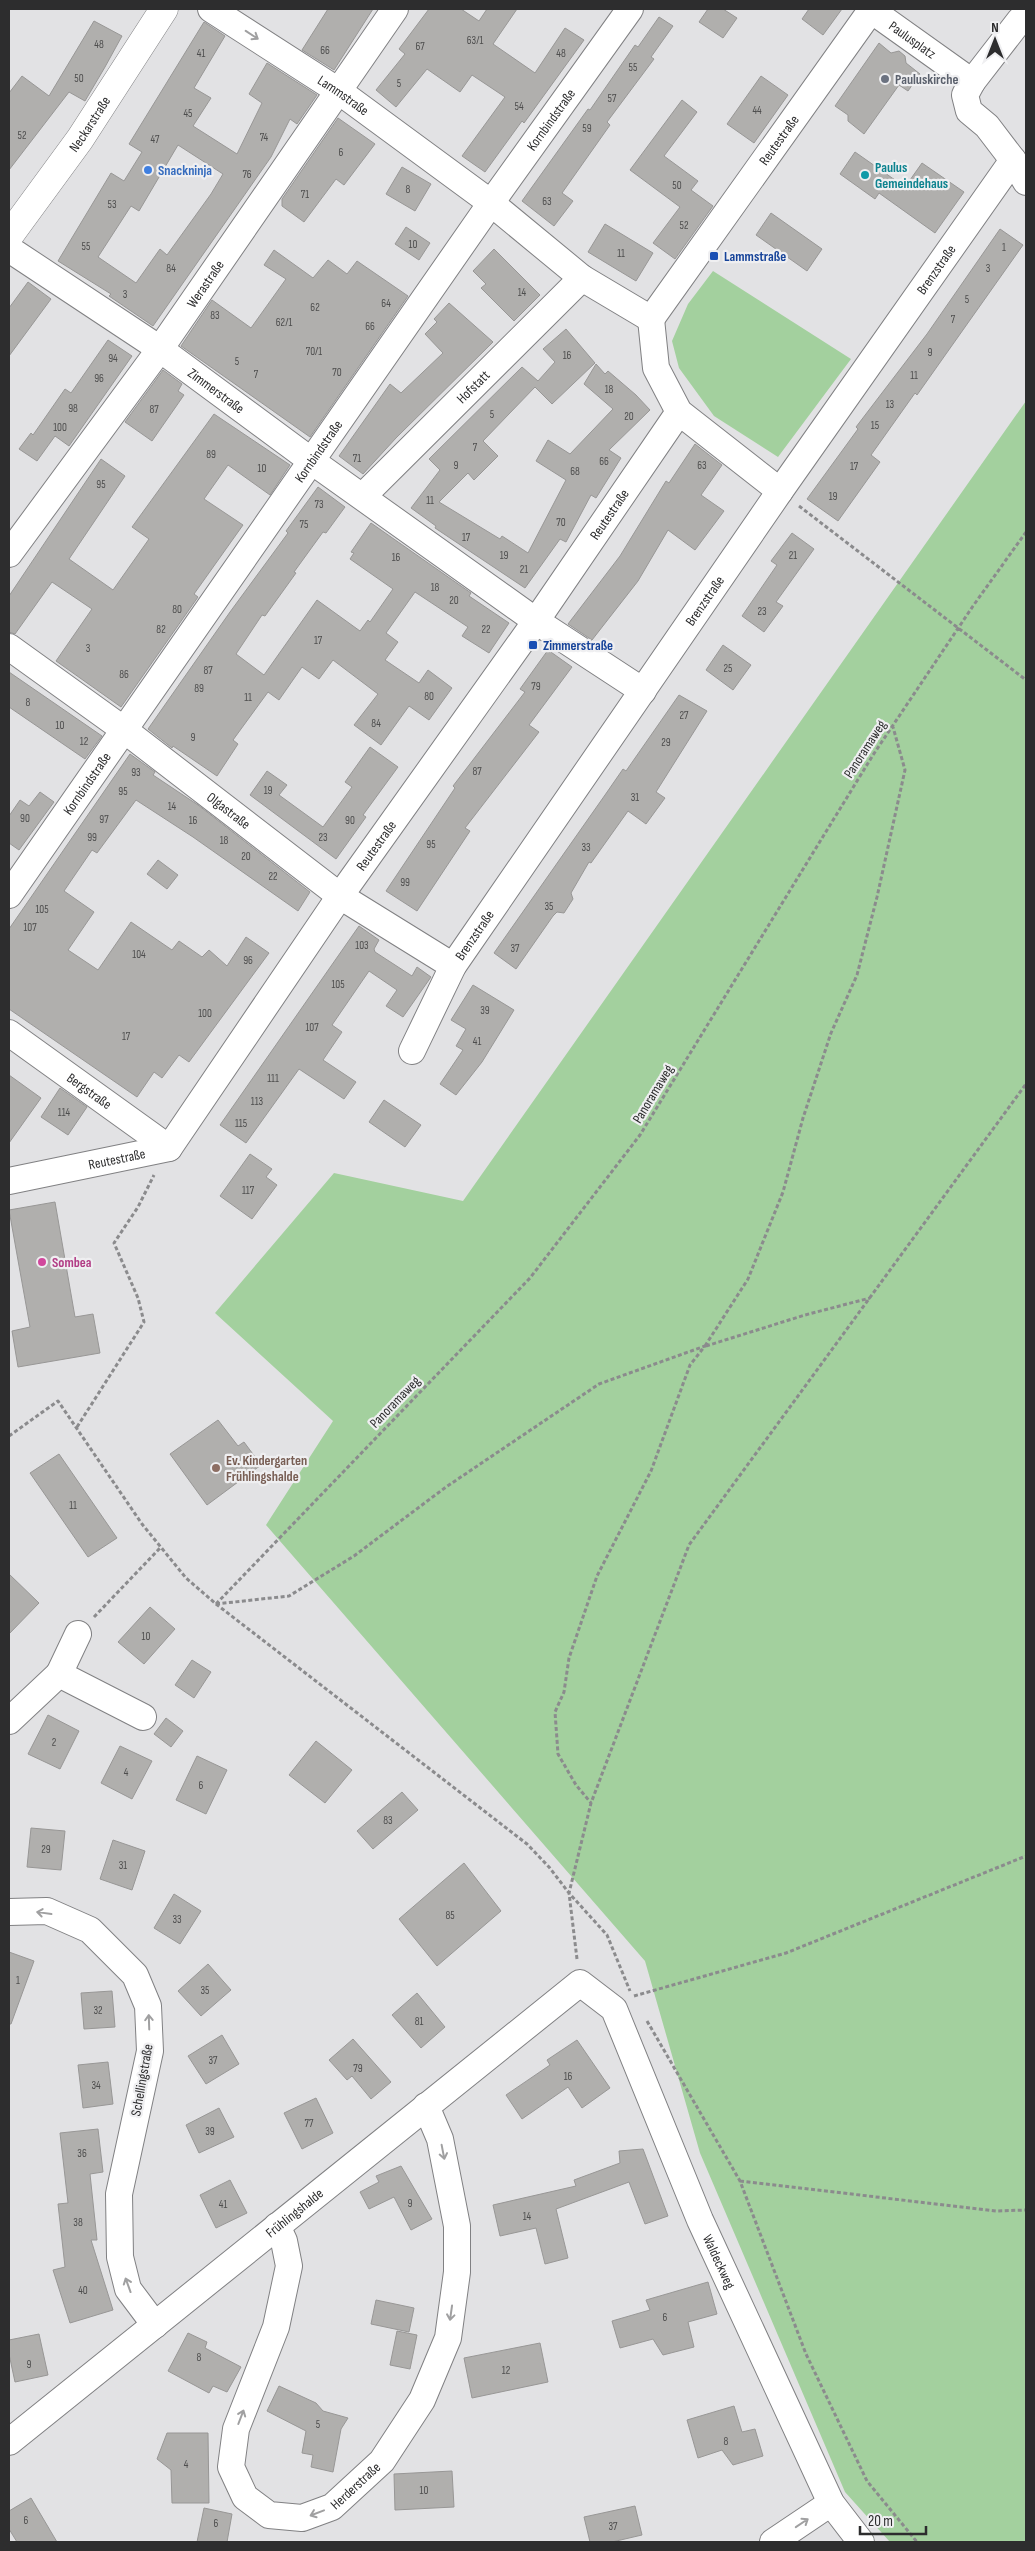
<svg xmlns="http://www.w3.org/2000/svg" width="1035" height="2551" viewBox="0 0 1035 2551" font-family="'Sofia Sans Condensed',sans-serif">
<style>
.green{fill:#a3d09e}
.building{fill:#b0afad;stroke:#989796;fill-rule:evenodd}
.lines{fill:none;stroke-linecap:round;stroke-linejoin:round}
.street-casing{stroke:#818183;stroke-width:28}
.secondary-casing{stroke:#818183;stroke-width:29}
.path{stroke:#8b8b8d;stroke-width:3;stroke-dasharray:4 2.5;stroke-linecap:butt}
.street{stroke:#fff;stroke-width:26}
.secondary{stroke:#fff;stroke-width:28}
.oneway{stroke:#a0a0a1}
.worship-dot{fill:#6b7280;stroke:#efeff1;stroke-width:2}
.shop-dot{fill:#3f7fe0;stroke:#efeff1;stroke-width:2}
.culture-dot{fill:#0f9aa8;stroke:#efeff1;stroke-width:2}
.transit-dot{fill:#1a4fb4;stroke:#efeff1;stroke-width:2}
.hotel-dot{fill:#d1479c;stroke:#efeff1;stroke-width:2}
.education-dot{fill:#8d6e63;stroke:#efeff1;stroke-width:2}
.labels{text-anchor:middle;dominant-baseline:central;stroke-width:4.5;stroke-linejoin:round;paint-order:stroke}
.number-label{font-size:11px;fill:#4e4e4e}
.street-label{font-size:14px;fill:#2d2d2e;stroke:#efeff1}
.worship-label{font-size:14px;font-weight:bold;fill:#5b616d;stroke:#efeff1;text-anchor:start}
.culture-label{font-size:14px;font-weight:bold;fill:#0d838f;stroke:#efeff1;text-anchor:start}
.shop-label{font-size:14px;font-weight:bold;fill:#366cbe;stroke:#efeff1;text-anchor:start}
.transit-label{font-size:14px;font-weight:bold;fill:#164399;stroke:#efeff1;text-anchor:start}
.hotel-label{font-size:14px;font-weight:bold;fill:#b23c85;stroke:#efeff1;text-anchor:start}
.education-label{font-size:14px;font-weight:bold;fill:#785e54;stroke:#efeff1;text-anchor:start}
</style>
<rect width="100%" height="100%" fill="#e2e2e4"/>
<path class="green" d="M713,271L851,359L778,457L714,416L679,368L672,341L688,304Z
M1026,401V2542H890L845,2492L700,2153L645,1961L266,1525L333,1421L215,1313L334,1173L463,1201Z"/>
<path class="building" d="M328,9H373L334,70L302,50Z
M429,9H461L479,21L487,9H517L493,44L535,73L565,28L584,40L524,123L522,121L485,172L462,156L505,97L472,75L460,92L427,69L396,107L376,90L405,54L399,49Z
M708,9H723L737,18L723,38L699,22Z
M809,9H842L823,35L802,19Z
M659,17L673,26L651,57L654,59L607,122L610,125L562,193L573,201L554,226L522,201L588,109L590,110L635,45L638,47Z
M94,21L122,36L105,67L85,101L69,92L9,170V93L22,76L49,96Z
M204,22L225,36L194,88L211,98L193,126L237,154L262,103L249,94L267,63L317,95L297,124L290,119L271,157L153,326L109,296L111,294L58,261L111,173L124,181L142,152L129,144ZM178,145L223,174L211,194L167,255L160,249L136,283L98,257L131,206L139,211Z
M879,43L891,53L899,51L905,56L906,63L920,74L908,91L899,85L864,134L848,121V115L835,106Z
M761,76L788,95L754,143L727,124Z
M682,100L697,112L664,156L698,181L691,190L713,206L675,259L653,243L680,207L630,170Z
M338,118L375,144L344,185L336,179L304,222L282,206V199Z
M855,152L905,187L922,163L964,192L935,233L879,193L875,199L840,174Z
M402,167L431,184L415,211L386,194Z
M771,213L822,249L807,271L756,235Z
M605,224L653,253L636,281L588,252Z
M406,227L430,243L419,260L395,244Z
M1000,229L1023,245L917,395L915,393L871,455L880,462L838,521L807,499L858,429L856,427L927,334Z
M494,249L540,295L514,321L481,288L486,284L473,271Z
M274,250L313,278L328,260L347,274L357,261L408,296L310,437L181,346L212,300L251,328L286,279L264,265Z
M28,282L51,299L9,356V308Z
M449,303L493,342L396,438L363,474L339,456L390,384L401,393L443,353L425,334L437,322L434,319Z
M566,329L595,363L552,404L535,387L483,441L498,456L474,480L468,473L439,502L500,539L502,536L528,553L566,480L536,461L548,440L570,454L613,409L584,384L596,364L605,374L608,371L636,395L650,410L609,450L621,458L596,498L591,495L566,542L560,539L525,588L435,528L436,526L411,508L440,470L429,459L522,367L538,381L555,362L543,349Z
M108,340L132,356L69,446L55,436L37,461L19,449L31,433L33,435L65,389L71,393Z
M163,370L182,384L178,391L184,395L152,441L125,422Z
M214,414L290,465L270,495L228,465L204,499L243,525L194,594L198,597L121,707L56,661L92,609L52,582L15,634L9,632V596L101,459L125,476L69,559L113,590L149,539L132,527Z
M695,444L722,465L701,495L724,511L695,550L668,530L638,581L592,640L568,624L620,556L666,481L669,483Z
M318,487L345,507L326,533L323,532L294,572L296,573L265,616L262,615L236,654L264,675L317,600L360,631L368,620L370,622L393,589L350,559L354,553L351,552L371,523L471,593L469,596L509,623L489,653L462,636L468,627L415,592L386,633L398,642L385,660L419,683L428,670L452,688L429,720L409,706L381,745L354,725L378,694L333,660L319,679L302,667L279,700L268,692L233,740L238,744L217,776L173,746L172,748L148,729L230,612L288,533L286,531Z
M792,533L814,549L776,602L783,606L764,632L742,616L777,565L771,561Z
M723,645L751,665L733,690L706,670Z
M548,650L572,667L529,725L539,732L465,828L470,831L417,911L386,891L455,788L453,786L525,692L520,689Z
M9,672L102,736L85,759L9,707Z
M679,695L707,711L656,792L665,798L646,824L628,811L591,863L589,862L571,893L573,899L564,913L557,912L553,916L516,969L494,953L605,795L623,769L626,771Z
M370,747L398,767L363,815L366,817L336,859L250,795L267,771L287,785L279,795L323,827L352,787L345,782Z
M130,754L155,772L153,775L198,805L310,892L298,911L193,837L136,800L97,853L92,850L64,891L94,912L68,950L98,970L131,922L172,950L179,941L202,957L209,950L227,966L246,937L269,953L189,1062L179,1055L162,1078L154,1072L137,1097L9,1009V929Z
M40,792L54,802L19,850L9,843V816L20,800L29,806Z
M158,860L178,875L167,889L147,874Z
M359,926L379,940L374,949L375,952L412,976L417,967L431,977L403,1017L386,1006L397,990L369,971L332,1025L342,1032L323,1060L356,1082L344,1099L299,1069L246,1143L220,1125Z
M473,985L514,1010L482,1062L456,1095L440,1084L463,1050L456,1046L466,1029L451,1020Z
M9,1075L41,1098L9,1143Z
M60,1088L87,1107L68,1135L41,1117Z
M384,1100L421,1125L405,1147L369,1122Z
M250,1154L272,1169L266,1177L277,1185L252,1219L220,1196Z
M55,1202L75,1317L93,1314L100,1353L18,1367L12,1331L30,1327L9,1210Z
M218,1420L238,1446L244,1442L261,1465L207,1505L170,1454Z
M59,1454L117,1538L88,1557L30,1473Z
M9,1574L39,1603L9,1634Z
M150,1607L175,1629L144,1664L118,1642Z
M192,1660L211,1672L194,1698L175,1685Z
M48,1715L79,1731L60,1769L28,1754Z
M166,1718L183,1731L171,1747L154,1734Z
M316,1741L352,1770L325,1803L289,1775Z
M120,1746L152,1761L132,1799L101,1783Z
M197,1756L227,1770L206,1814L176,1800Z
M402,1792L418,1810L373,1849L357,1831Z
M31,1828L65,1831L61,1870L27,1867Z
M113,1840L145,1851L132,1890L100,1879Z
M464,1863L501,1911L437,1966L399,1919Z
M174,1894L201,1911L180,1944L154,1928Z
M9,1952L34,1961L11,2024H9Z
M208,1964L231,1990L201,2016L178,1991Z
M112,1991L115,2027L84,2029L81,1993Z
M417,1993L445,2027L421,2048L392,2015Z
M222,2035L239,2064L206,2084L188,2056Z
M353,2039L391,2082L371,2099L352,2076L347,2080L329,2060Z
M577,2040L610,2088L582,2108L568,2087L522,2119L506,2095L550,2065L547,2060Z
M108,2062L113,2104L83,2108L78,2065Z
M316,2098L333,2133L302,2149L284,2113Z
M219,2108L234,2137L199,2153L186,2125Z
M98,2129L103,2172L90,2174L97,2240H91L113,2310L70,2323L53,2270L65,2267L58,2204L68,2203L60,2133Z
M643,2149L668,2216L645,2224L629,2182L556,2209L568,2258L545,2264L536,2228L500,2236L493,2205L576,2186L574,2180L620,2163L619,2151Z
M401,2166L432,2219L411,2230L394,2197L369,2209L360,2192L379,2182L376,2176Z
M230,2180L247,2213L216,2228L200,2195Z
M708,2282L717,2314L688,2322L694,2347L663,2355L653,2339L620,2348L612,2321L650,2310L646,2300Z
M376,2300L414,2308L409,2332L371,2324Z
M397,2331L417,2335L410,2369L390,2365Z
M188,2333L207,2342L205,2348L241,2367L227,2392L213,2386L209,2393L168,2371Z
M39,2334L48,2375L15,2382L9,2354V2340Z
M540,2343L548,2382L472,2398L464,2358Z
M279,2386L316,2403L323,2411L348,2418L341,2429L333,2472L311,2467L313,2455L302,2453L306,2431L267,2411Z
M734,2406L742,2432L755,2429L763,2456L733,2465L722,2450L698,2458L687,2420Z
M167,2433H208L209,2503H172L171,2470L157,2459Z
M452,2471L454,2507L395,2510L394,2474Z
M31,2498L57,2542H17L9,2529V2511Z
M635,2506L642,2535L612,2542H590L584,2517Z
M204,2508L232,2514L227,2542H197Z"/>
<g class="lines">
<g class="street-casing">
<g id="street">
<path id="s1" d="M211,9L340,92L491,203L582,278L651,319"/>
<path id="s2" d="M871,10L972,82L965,95L969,111L987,126L1013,160L1026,182"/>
<path d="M972,82L1020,20"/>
<path id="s3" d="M9,249L160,349L313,462L536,621L643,691"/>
<path id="s4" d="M651,319L872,9"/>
<path d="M651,319L656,368L679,412L780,491"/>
<path id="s5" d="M363,496L582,278"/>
<path id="s6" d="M9,554L160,349L395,9"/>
<path id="s7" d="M9,647L123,729L340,896L453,966"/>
<path id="s8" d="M9,895L491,203L630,9"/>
<path id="s9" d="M9,1033L169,1148"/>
<path id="s10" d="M412,1051L453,966L780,491L1013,160"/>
<path id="s11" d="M9,1181L169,1148L340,896L536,621L679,412"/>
<path d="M59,1674L78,1634"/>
<path d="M9,1721L59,1674L143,1717"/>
<path d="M9,1912L47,1911L90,1930L135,1975L148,2006L150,2051L119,2194L120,2257L128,2289L155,2325"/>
<path id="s12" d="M277,2226L284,2241L289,2266L276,2327L236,2429L231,2467L245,2497L269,2515L302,2518L332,2507L382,2461L422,2400L448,2338L457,2272V2226L440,2139L426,2106"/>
<path id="s13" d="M9,2442L580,1983L614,2009L700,2220L831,2503L861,2542"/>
<path d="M773,2542L831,2503"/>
</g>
</g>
<g class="secondary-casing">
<g id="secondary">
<path id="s14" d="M9,236L80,139L164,9"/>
</g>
</g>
<path class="path" d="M799,506L1026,680
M705,1346L748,1279L783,1192L803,1118L831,1033L857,975L877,897L905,770L893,727
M706,1346L805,1315L870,1298
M77,1427L144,1322L138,1298L114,1243L138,1207L154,1175
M9,1436L58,1401L142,1524L186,1578L216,1604L527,1844L549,1867L569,1893L607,1935L630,1991
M216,1604L530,1278L640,1135L873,755L973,606L1026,532
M216,1604L289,1596L354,1556L446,1487L599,1384L705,1346L690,1365L651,1471L597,1576L569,1658L564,1692L555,1712L558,1754L576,1785L591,1803
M94,1617L161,1547
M577,1959L569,1893L591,1803L689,1545L1026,1084
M634,1996L786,1953L1026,1856
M647,2021L740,2181L806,2354L867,2481L917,2542
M740,2181L996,2211L1026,2210"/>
<use href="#street" class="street"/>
<use href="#secondary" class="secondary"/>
</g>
<defs><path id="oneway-shaft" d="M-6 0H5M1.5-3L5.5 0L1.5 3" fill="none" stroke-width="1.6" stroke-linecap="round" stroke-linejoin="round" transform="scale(1.25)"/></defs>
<g class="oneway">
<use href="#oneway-shaft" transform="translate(252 35) rotate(33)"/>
<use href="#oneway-shaft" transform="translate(44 1913) rotate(-172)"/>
<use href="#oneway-shaft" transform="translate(149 2022) rotate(-92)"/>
<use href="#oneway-shaft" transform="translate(443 2152) rotate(79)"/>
<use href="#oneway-shaft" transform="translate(128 2285) rotate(-110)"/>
<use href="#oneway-shaft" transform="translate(451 2313) rotate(98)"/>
<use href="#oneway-shaft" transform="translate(241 2417) rotate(-69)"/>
<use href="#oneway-shaft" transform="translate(317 2513) rotate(159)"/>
<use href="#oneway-shaft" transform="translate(802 2523) rotate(-34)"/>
</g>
<circle class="worship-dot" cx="885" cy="79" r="5"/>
<circle class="shop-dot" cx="148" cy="170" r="5"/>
<circle class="culture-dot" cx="865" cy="175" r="5"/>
<g class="transit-dot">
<rect x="709" y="251" width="10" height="10" rx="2.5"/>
<rect x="528" y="640" width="10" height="10" rx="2.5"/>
</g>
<circle class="hotel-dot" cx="42" cy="1262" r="5"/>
<circle class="education-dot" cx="216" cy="1468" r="5"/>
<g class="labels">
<g class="number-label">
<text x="475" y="40">63/1</text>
<text x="99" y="44">48</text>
<text x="420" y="46">67</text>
<text x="325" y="50">66</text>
<text x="201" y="53">41</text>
<text x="561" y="53">48</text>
<text x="633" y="67">55</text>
<text x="79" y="78">50</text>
<text x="399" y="83">5</text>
<text x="612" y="98">57</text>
<text x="519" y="106">54</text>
<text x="757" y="110">44</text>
<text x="188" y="113">45</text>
<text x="587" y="128">59</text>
<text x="22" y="135">52</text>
<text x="264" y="137">74</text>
<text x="155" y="139">47</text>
<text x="341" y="152">6</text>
<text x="247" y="174">76</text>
<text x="677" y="185">50</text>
<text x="408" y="189">8</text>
<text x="305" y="194">71</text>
<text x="547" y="201">63</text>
<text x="112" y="204">53</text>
<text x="684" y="225">52</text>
<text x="413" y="244">10</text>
<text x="86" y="246">55</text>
<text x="1004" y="247">1</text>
<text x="621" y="253">11</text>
<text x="171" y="268">84</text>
<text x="988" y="268">3</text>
<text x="522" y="292">14</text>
<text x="125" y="294">3</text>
<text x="967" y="299">5</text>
<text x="386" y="303">64</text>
<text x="315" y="307">62</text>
<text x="215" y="315">83</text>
<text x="953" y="319">7</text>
<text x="284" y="322">62/1</text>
<text x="370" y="326">66</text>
<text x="314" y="351">70/1</text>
<text x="930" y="352">9</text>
<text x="567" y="355">16</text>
<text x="113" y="358">94</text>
<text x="237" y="361">5</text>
<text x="337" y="372">70</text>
<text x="256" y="374">7</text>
<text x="914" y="375">11</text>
<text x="99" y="378">96</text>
<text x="609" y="389">18</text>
<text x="890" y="404">13</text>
<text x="73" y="408">98</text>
<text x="154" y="409">87</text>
<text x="492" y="414">5</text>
<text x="629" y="416">20</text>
<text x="875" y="425">15</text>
<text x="60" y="427">100</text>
<text x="475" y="447">7</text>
<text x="211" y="454">89</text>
<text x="357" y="458">71</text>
<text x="604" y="461">66</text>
<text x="456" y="465">9</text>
<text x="702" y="465">63</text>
<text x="854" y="466">17</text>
<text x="262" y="468">10</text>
<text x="575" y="471">68</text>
<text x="101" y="484">95</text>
<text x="833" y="496">19</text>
<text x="430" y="500">11</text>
<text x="319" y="504">73</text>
<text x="561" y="522">70</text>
<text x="304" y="524">75</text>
<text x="466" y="537">17</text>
<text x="504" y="555">19</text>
<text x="793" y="555">21</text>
<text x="396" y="557">16</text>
<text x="524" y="569">21</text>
<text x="435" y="587">18</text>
<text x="454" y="600">20</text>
<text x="177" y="609">80</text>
<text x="762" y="611">23</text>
<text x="161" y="629">82</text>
<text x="486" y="629">22</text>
<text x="318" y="640">17</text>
<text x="88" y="648">3</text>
<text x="728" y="668">25</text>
<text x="208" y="670">87</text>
<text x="124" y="674">86</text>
<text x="536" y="686">79</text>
<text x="199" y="688">89</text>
<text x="429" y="696">80</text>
<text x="248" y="697">11</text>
<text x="28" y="702">8</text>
<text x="684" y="715">27</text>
<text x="376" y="723">84</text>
<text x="60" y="725">10</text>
<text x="193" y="737">9</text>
<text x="84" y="741">12</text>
<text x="666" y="742">29</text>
<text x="477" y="771">87</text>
<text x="136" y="772">93</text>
<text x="268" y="790">19</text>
<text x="123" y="791">95</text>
<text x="635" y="797">31</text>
<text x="172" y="806">14</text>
<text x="25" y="818">90</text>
<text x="104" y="819">97</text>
<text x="193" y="820">16</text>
<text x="350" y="820">90</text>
<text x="92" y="837">99</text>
<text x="323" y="837">23</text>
<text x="224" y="840">18</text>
<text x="431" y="844">95</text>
<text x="586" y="847">33</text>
<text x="246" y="856">20</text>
<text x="273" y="876">22</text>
<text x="405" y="882">99</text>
<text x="549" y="906">35</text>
<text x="42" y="909">105</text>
<text x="30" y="927">107</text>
<text x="362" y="945">103</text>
<text x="515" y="948">37</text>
<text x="139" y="954">104</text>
<text x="248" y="960">96</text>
<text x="338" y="984">105</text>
<text x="485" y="1010">39</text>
<text x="205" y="1013">100</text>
<text x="312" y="1027">107</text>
<text x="126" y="1036">17</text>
<text x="477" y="1041">41</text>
<text x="273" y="1078">111</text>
<text x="257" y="1101">113</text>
<text x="64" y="1112">114</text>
<text x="241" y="1123">115</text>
<text x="248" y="1190">117</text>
<text x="73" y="1505">11</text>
<text x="146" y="1636">10</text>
<text x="54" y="1742">2</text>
<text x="126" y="1772">4</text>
<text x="201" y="1785">6</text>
<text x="388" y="1820">83</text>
<text x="46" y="1849">29</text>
<text x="123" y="1865">31</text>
<text x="450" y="1915">85</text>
<text x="177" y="1919">33</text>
<text x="18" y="1980">1</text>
<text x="205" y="1990">35</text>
<text x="98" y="2010">32</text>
<text x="419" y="2021">81</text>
<text x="213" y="2060">37</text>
<text x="358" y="2068">79</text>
<text x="568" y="2076">16</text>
<text x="96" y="2085">34</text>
<text x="309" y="2123">77</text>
<text x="210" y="2131">39</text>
<text x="82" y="2153">36</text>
<text x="410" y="2203">9</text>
<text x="223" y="2204">41</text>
<text x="527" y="2216">14</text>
<text x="78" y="2222">38</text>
<text x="83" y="2290">40</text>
<text x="665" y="2317">6</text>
<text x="199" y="2357">8</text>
<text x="29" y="2364">9</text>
<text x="506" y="2370">12</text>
<text x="318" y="2424">5</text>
<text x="726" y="2441">8</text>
<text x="186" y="2464">4</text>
<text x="424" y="2490">10</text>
<text x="26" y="2520">6</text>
<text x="216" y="2523">6</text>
<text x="613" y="2526">37</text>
</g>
<g class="street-label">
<text stroke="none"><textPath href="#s2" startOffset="51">Paulusplatz</textPath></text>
<text stroke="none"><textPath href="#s1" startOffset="158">Lammstraße</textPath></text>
<text stroke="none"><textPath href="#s8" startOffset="946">Kornbindstraße</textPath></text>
<text stroke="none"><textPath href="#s14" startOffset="138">Neckarstraße</textPath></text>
<text stroke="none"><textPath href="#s4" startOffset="220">Reutestraße</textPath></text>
<text stroke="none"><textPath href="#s10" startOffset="942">Brenzstraße</textPath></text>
<text stroke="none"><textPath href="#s6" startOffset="334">Werastraße</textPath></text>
<text stroke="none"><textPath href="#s5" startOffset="155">Hofstatt</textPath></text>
<text stroke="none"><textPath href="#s3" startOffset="251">Zimmerstraße</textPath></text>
<text stroke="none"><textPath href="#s8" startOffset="541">Kornbindstraße</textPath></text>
<text stroke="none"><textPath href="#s11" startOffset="935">Reutestraße</textPath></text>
<text stroke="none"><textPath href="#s10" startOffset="538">Brenzstraße</textPath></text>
<text transform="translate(865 749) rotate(-57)">Panoramaweg</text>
<text stroke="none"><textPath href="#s8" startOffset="136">Kornbindstraße</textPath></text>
<text stroke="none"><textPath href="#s7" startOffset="274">Olgastraße</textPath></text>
<text stroke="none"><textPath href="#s11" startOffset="530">Reutestraße</textPath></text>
<text stroke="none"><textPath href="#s10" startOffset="132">Brenzstraße</textPath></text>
<text stroke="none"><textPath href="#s9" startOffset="99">Bergstraße</textPath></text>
<text transform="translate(653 1094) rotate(-59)">Panoramaweg</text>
<text stroke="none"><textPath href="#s11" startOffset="110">Reutestraße</textPath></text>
<text transform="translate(395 1402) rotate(-46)">Panoramaweg</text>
<text transform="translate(142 2080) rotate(-80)">Schellingstraße</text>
<text stroke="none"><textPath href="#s13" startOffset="366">Frühlingshalde</textPath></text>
<text stroke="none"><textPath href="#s13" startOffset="1049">Waldeckweg</textPath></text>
<text stroke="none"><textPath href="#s12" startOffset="412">Herderstraße</textPath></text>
</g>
<g class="worship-label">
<text x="895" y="79">Pauluskirche</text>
</g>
<g class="culture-label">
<text x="875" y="167">Paulus<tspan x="875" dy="16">Gemeindehaus</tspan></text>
</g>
<g class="shop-label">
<text x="158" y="170">Snackninja</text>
</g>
<g class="transit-label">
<text x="724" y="256">Lammstraße</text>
<text x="543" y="645">Zimmerstraße</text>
</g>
<g class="hotel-label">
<text x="52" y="1262">Sombea</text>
</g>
<g class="education-label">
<text x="226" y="1460">Ev. Kindergarten<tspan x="226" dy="16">Frühlingshalde</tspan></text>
</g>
</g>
<rect width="1035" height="2551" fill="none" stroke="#2d2d2e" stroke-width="20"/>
<g transform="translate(995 40)" stroke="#efeff1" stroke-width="4" paint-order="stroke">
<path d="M0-4L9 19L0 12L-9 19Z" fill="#2d2d2e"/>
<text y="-8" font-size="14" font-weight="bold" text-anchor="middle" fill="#2d2d2e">N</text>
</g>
<path d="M860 2526v8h66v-8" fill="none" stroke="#2d2d2e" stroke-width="2.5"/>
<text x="868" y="2526" font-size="15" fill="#2d2d2e" stroke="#efeff1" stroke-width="4" paint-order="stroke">20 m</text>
</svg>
